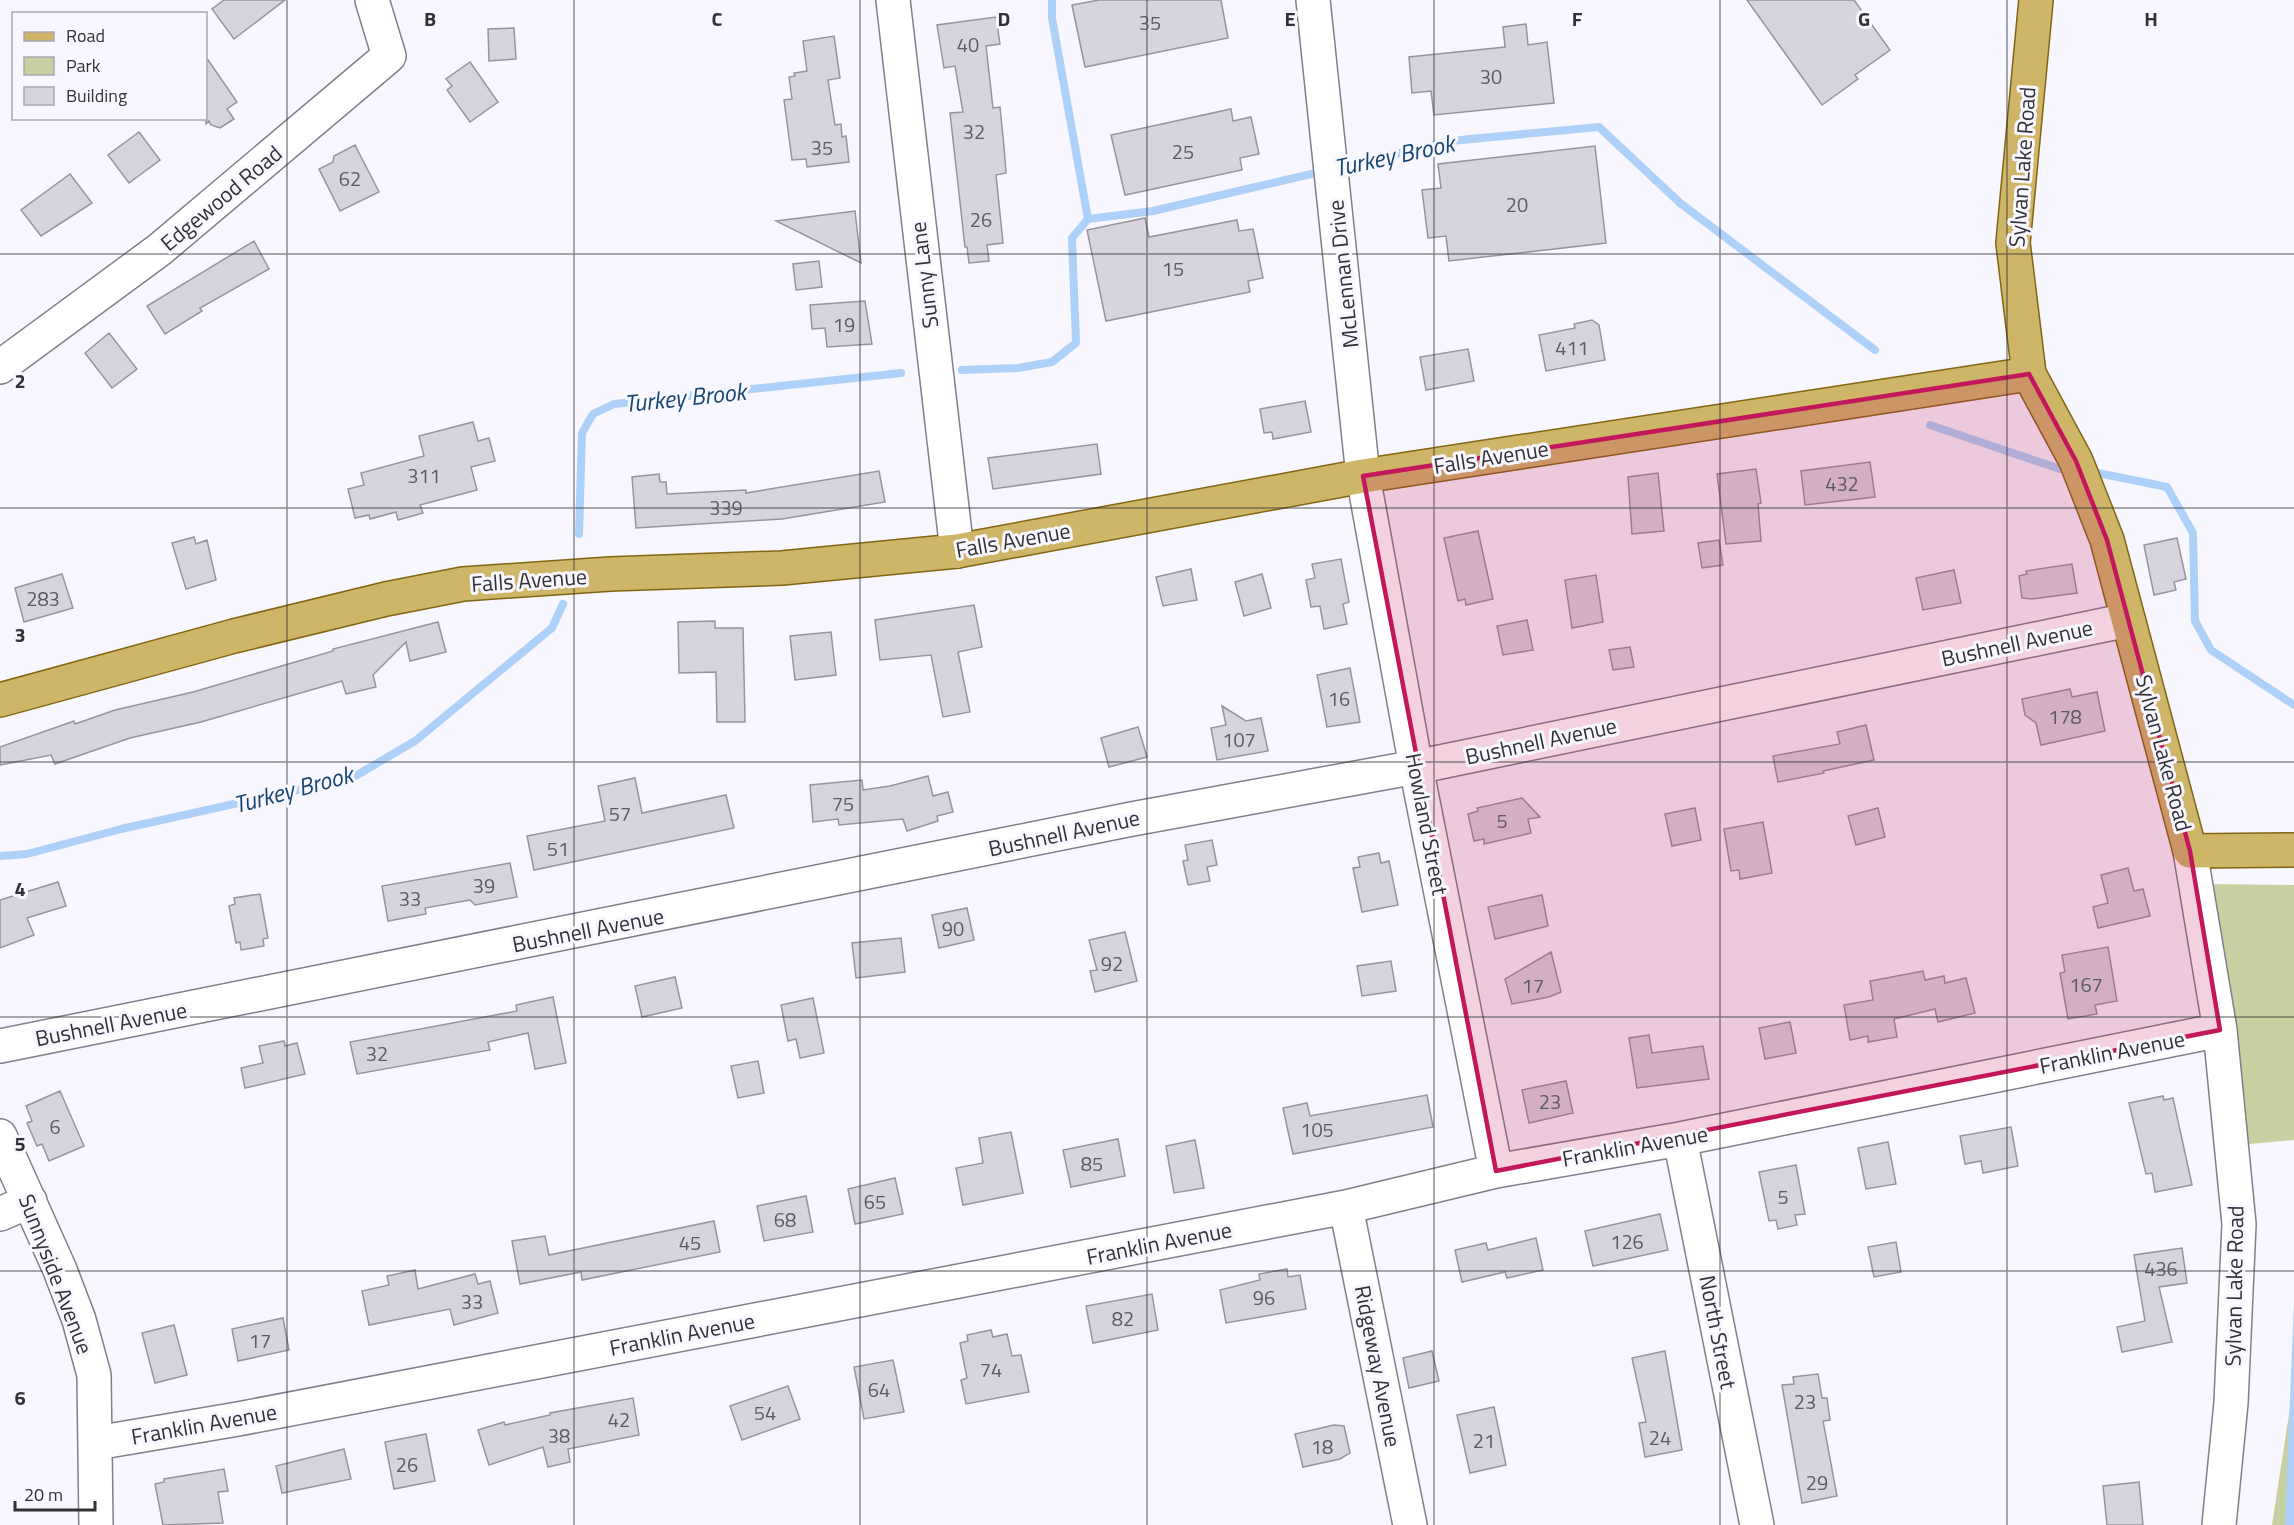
<svg xmlns="http://www.w3.org/2000/svg" width="2294" height="1525" viewBox="0 0 2294 1525" font-family="'Titillium Web',sans-serif">
<style>
.green{fill:#c6d0a0}
.water{fill:#add1f8}
.lines{fill:none;stroke-linecap:round;stroke-linejoin:round}
.stream{stroke:#add1f8;stroke-width:8}
.building{fill:#d7d4df;stroke:#97949e;stroke-width:1.5}
.minor-casing{stroke:#817f89;stroke-width:36}
.major-casing{stroke:#836614;stroke-width:36}
.minor{stroke:#fff;stroke-width:33}
.major{stroke:#cfb568;stroke-width:33}
.marked{fill:#c2185b;fill-opacity:0.2;stroke:#c2185b;stroke-width:4.5;stroke-linejoin:round}
.grid{fill:none;stroke:#323135;stroke-width:1.5;stroke-opacity:0.55}
.labels{text-anchor:middle;dominant-baseline:central;stroke-width:6;stroke-linejoin:round;paint-order:stroke}
.number-label{font-size:20px;fill:#5b5a60}
.street-label{font-size:22px;fill:#323135;stroke:#f8f6fe}
.water-label{font-size:24px;font-style:italic;fill:#164571;stroke:#f8f6fe}
.grid-label{font-size:20px;text-anchor:middle;font-weight:bold;fill:#323135;stroke:#f8f6fe;stroke-width:6;stroke-linejoin:round;paint-order:stroke}
</style>
<rect width="100%" height="100%" fill="#f8f6fe"/>
<path class="green" d="M2205,884L2294,885V1140L2228,1146Z
M2294,1382V1525H2272Z"/>
<path class="water" d="M2294,1301V1525H2285L2286,1495Z"/>
<g class="lines">
<path class="stream" d="M1052,0V18L1088,219
M1337,168L1450,141L1599,127L1680,203L1875,350
M962,370L1018,368L1052,362L1076,343L1072,238L1088,219L1153,211L1324,171
M1930,425L2060,469
M2093,472L2167,487L2193,533L2195,621L2211,650L2294,705
M579,534L582,433L593,414L614,404L901,373
M0,856L27,854L121,829L352,778L415,741L552,628L563,604"/>
</g>
<path class="building" d="M224,0H285L234,39L212,9Z
M1099,0H1221L1228,38L1085,67L1072,5Z
M1747,0H1854L1890,50L1855,75L1858,79L1822,105Z
M996,17L1000,44L986,46L993,108L1000,107L1004,147L1006,173L996,175L1003,243L987,245L989,261L969,263L967,247H965L950,113L963,112L955,66L944,68L937,25Z
M1526,24L1528,45L1547,42L1554,103L1434,115L1431,91L1412,93L1409,57L1505,47L1503,27Z
M514,28L516,59L489,61L488,29Z
M834,36L840,78L828,80L835,125L841,124L842,137L846,136L849,162L807,167L806,159L792,160L784,100L792,99L789,77L795,76L794,73L807,71L803,41Z
M206,57L237,102L227,109L234,119L220,128L211,125L209,121L206,124Z
M470,62L498,102L470,122L447,90L452,86L446,79Z
M1231,109L1233,121L1251,117L1259,154L1240,158L1242,170L1125,195L1111,135Z
M139,132L160,160L129,183L108,155Z
M355,145L379,192L340,211L319,169L333,162L334,156Z
M1595,146L1606,243L1449,261L1446,236L1428,238L1422,190L1441,188L1438,164Z
M70,174L92,203L41,236L21,210Z
M855,211L861,263L776,221Z
M1145,218L1149,237L1237,220L1239,231L1253,229L1263,278L1248,281L1250,292L1106,321L1087,230Z
M254,241L269,269L200,308L202,311L165,334L147,306Z
M819,261L822,287L796,290L793,264Z
M865,301L872,344L827,347L825,328L812,329L810,305Z
M1592,320L1599,325L1605,360L1546,371L1539,335L1575,328L1574,324Z
M109,333L137,369L112,388L85,353Z
M1468,349L1474,381L1426,390L1420,357Z
M1305,401L1311,432L1273,439L1272,432L1264,433L1260,409Z
M473,422L478,441L489,438L495,461L471,467L477,490L420,505L423,513L398,520L396,512L370,519L369,515L355,518L348,489L364,485L361,473L424,456L419,436Z
M1097,444L1101,474L993,489L988,458Z
M1870,462L1875,497L1805,505L1801,471Z
M1756,469L1761,503L1758,504L1761,541L1726,544L1717,474Z
M879,471L885,502L782,519L636,528L632,477L659,474L660,482H666L667,494L746,490V493Z
M1658,473L1664,531L1632,534L1628,477Z
M1478,531L1493,599L1466,605L1465,599L1458,601L1444,538Z
M194,537L196,544L207,540L216,580L186,589L172,543Z
M2177,538L2186,579L2174,582L2176,590L2154,595L2144,545Z
M1719,540L1723,565L1702,568L1698,543Z
M1341,559L1349,602L1343,604L1347,624L1324,629L1320,606L1311,607L1306,580L1315,578L1312,564Z
M2072,564L2077,593L2032,599L2022,598L2019,576L2027,574L2026,571Z
M1191,569L1197,600L1163,606L1156,577Z
M1954,570L1961,603L1923,610L1916,578Z
M62,574L73,608L24,622L15,588Z
M1262,574L1271,608L1244,616L1235,582Z
M1596,575L1603,622L1572,628L1565,580Z
M974,605L982,647L958,652L970,712L943,717L931,655L880,660L875,620Z
M1527,620L1533,650L1503,655L1497,626Z
M715,621V628H743L745,722H717L716,672L679,673L678,622Z
M438,622L446,652L410,661L406,642L373,675L376,687L346,694L342,681L201,722L130,738L55,764L51,755L0,765V747L74,721L75,724L115,710L193,692L333,651V649Z
M831,632L836,675L795,680L790,636Z
M1630,647L1634,667L1613,670L1609,650Z
M1350,668L1360,722L1327,727L1317,675Z
M2070,689L2072,697L2097,692L2105,731L2041,745L2036,723L2025,715L2022,699Z
M1222,706L1246,721L1261,718L1268,751L1217,760L1211,728L1226,725Z
M1866,725L1874,760L1823,771L1824,773L1778,782L1773,756L1840,744L1837,732Z
M1138,727L1147,757L1109,767L1101,738Z
M928,776L933,796L948,792L953,812L937,816L938,821L907,831L903,819L839,825L838,819L813,822L810,785L862,780L863,790L890,786Z
M635,778L642,813L726,795L734,828L534,870L527,836L605,821L598,786Z
M1522,798L1540,817L1528,819L1531,833L1484,844V839L1474,841L1468,814L1478,811L1477,808Z
M1695,808L1701,840L1672,846L1665,814Z
M1878,808L1885,837L1856,845L1848,816Z
M1763,822L1772,873L1740,879L1739,870L1731,871L1724,829Z
M1212,840L1217,865L1207,867L1210,881L1188,885L1183,861L1188,860L1185,845Z
M1379,853L1381,863L1389,861L1398,905L1362,912L1353,868L1360,867L1358,857Z
M510,863L517,897L475,905L470,900L425,908L426,914L388,921L382,886Z
M2128,868L2134,891L2143,889L2150,916L2098,928L2093,907L2108,903L2101,875Z
M58,882L66,906L27,918L34,935L0,948V900Z
M260,894L268,938L263,939L264,946L241,950L240,942L236,943L229,906L235,904L234,898Z
M1542,895L1548,926L1495,939L1488,907Z
M967,908L974,940L939,948L932,915Z
M1125,932L1137,981L1095,992L1090,971L1097,970L1089,940Z
M901,938L905,972L856,978L852,943Z
M2108,947L2117,1001L2095,1005L2097,1014L2068,1019L2060,973L2065,972L2062,955Z
M1551,952L1561,992L1549,997L1512,1004L1505,979Z
M1391,961L1396,991L1362,996L1357,966Z
M1923,971L1925,980L1944,976L1945,983L1966,978L1975,1013L1938,1022L1935,1009L1894,1019L1897,1037L1868,1042V1036L1850,1040L1844,1005L1873,1000L1870,981Z
M675,977L682,1008L642,1017L635,986Z
M553,997L566,1063L535,1069L528,1033L488,1042L490,1050L357,1074L350,1042L517,1011L516,1005Z
M813,998L824,1053L800,1058L796,1039L788,1041L781,1005Z
M1790,1022L1796,1053L1765,1059L1759,1028Z
M1649,1035L1652,1053L1703,1046L1709,1079L1637,1088L1629,1038Z
M284,1041L285,1046L297,1043L305,1074L245,1088L241,1068L263,1063L259,1046Z
M758,1061L764,1093L738,1098L731,1066Z
M1566,1081L1573,1113L1529,1123L1522,1090Z
M60,1091L84,1146L49,1161L42,1144L37,1146L27,1123L32,1121L26,1106Z
M1427,1095L1433,1127L1293,1154L1283,1108L1307,1103L1310,1116Z
M2163,1096L2164,1100L2173,1098L2192,1185L2155,1192L2152,1173L2146,1174L2129,1103Z
M2011,1127L2018,1166L1983,1173L1981,1161L1965,1164L1960,1136Z
M1011,1132L1023,1193L963,1205L956,1168L983,1163L979,1138Z
M1118,1139L1125,1176L1071,1187L1063,1150Z
M1195,1140L1204,1188L1174,1193L1166,1146Z
M1888,1142L1896,1184L1866,1189L1858,1148Z
M1796,1165L1805,1214L1795,1215L1797,1225L1778,1229L1776,1220L1769,1221L1759,1172Z
M895,1178L903,1214L855,1224L848,1189Z
M806,1196L813,1232L764,1241L757,1206Z
M1660,1214L1668,1250L1593,1266L1585,1231Z
M714,1221L720,1252L582,1280L581,1272L520,1284L512,1241L545,1236L549,1255Z
M1536,1238L1543,1270L1507,1278L1505,1272L1462,1282L1455,1250L1486,1243L1488,1250Z
M1896,1242L1901,1272L1874,1277L1868,1247Z
M2182,1248L2187,1283L2159,1287L2172,1342L2122,1352L2117,1327L2145,1321L2134,1255Z
M1287,1269L1288,1277L1300,1275L1306,1309L1226,1323L1220,1290L1260,1280L1259,1274Z
M415,1270L418,1289L475,1274L478,1284L490,1281L498,1313L454,1325L450,1309L369,1325L362,1291L389,1285L387,1276Z
M1152,1294L1158,1330L1093,1343L1086,1306Z
M283,1318L289,1350L238,1361L232,1329Z
M174,1325L187,1375L155,1383L142,1333Z
M991,1330L993,1337L1007,1334L1012,1356L1021,1355L1029,1392L966,1404L961,1380L967,1378L960,1343L968,1341L967,1335Z
M1432,1351L1439,1381L1409,1388L1403,1358Z
M1665,1351L1682,1450L1645,1457L1639,1423L1646,1422L1632,1358Z
M893,1360L904,1412L864,1419L854,1367Z
M1818,1374L1822,1398H1827L1830,1420L1823,1421L1837,1496L1802,1503L1782,1385L1794,1384L1793,1377Z
M788,1386L800,1419L742,1440L730,1406Z
M633,1398L639,1435L568,1449L570,1462L548,1467L543,1447L489,1465L478,1430L504,1422L505,1425L550,1415V1413Z
M1494,1407L1506,1465L1470,1473L1457,1415Z
M1334,1425L1344,1426L1350,1453L1340,1459L1303,1467L1295,1434Z
M426,1434L435,1481L394,1489L385,1442Z
M344,1449L351,1479L282,1493L276,1466Z
M224,1469L228,1491L218,1492L223,1523L163,1525L155,1484L164,1482V1479Z
M2139,1482L2143,1525H2107L2103,1486Z"/>
<g class="lines">
<g class="minor-casing">
<path id="minor" d="M893,0L957,551
M1313,0L1363,476L1416,767L1496,1171
M0,367L159,250L389,56L372,0
M2190,851L2220,1030L2239,1224L2231,1403L2219,1525
M0,1046L1132,819L1416,767L2128,620
M0,1136L60,1270L79,1320L94,1375L96,1525
M1680,1139L1757,1525
M1346,1207L1410,1525
M0,1214L30,1201
M96,1443L238,1419L1346,1207L1496,1171L1680,1139L2220,1030"/>
</g>
<g class="major-casing">
<path id="major" d="M2036,0L2013,243L2029,374L2076,461L2107,540L2190,851L2294,850
M0,700L234,636L386,599L463,584L610,574L782,568L957,551L1363,476L2029,374"/>
</g>
<use href="#minor" class="minor"/>
<use href="#major" class="major"/>
</g>
<path class="marked" d="M2029,374L2076,461L2107,540L2190,851L2220,1030L1496,1171L1363,476Z"/>
<path class="grid" d="M287,0V1525M574,0V1525M860,0V1525M1147,0V1525M1434,0V1525M1720,0V1525M2007,0V1525M0,254H2294M0,508H2294M0,762H2294M0,1017H2294M0,1271H2294"/>
<g class="labels">
<g class="number-label">
<text x="1150" y="22">35</text>
<text x="968" y="44">40</text>
<text x="1491" y="76">30</text>
<text x="974" y="131">32</text>
<text x="822" y="147">35</text>
<text x="1183" y="151">25</text>
<text x="350" y="178">62</text>
<text x="1517" y="204">20</text>
<text x="981" y="219">26</text>
<text x="1173" y="268">15</text>
<text x="844" y="324">19</text>
<text x="1572" y="347">411</text>
<text x="424" y="475">311</text>
<text x="1842" y="483">432</text>
<text x="726" y="507">339</text>
<text x="43" y="598">283</text>
<text x="1339" y="698">16</text>
<text x="2065" y="716">178</text>
<text x="1239" y="739">107</text>
<text x="843" y="803">75</text>
<text x="620" y="813">57</text>
<text x="1502" y="820">5</text>
<text x="558" y="848">51</text>
<text x="484" y="885">39</text>
<text x="410" y="898">33</text>
<text x="953" y="928">90</text>
<text x="1112" y="963">92</text>
<text x="2086" y="984">167</text>
<text x="1533" y="985">17</text>
<text x="377" y="1053">32</text>
<text x="1550" y="1101">23</text>
<text x="55" y="1126">6</text>
<text x="1317" y="1129">105</text>
<text x="1092" y="1163">85</text>
<text x="1783" y="1196">5</text>
<text x="875" y="1201">65</text>
<text x="785" y="1219">68</text>
<text x="1627" y="1241">126</text>
<text x="690" y="1242">45</text>
<text x="2161" y="1268">436</text>
<text x="1264" y="1297">96</text>
<text x="472" y="1301">33</text>
<text x="1123" y="1318">82</text>
<text x="260" y="1340">17</text>
<text x="991" y="1369">74</text>
<text x="879" y="1389">64</text>
<text x="1805" y="1401">23</text>
<text x="765" y="1412">54</text>
<text x="619" y="1419">42</text>
<text x="559" y="1435">38</text>
<text x="1660" y="1437">24</text>
<text x="1484" y="1440">21</text>
<text x="1322" y="1446">18</text>
<text x="407" y="1464">26</text>
<text x="1817" y="1482">29</text>
</g>
<g class="street-label">
<text transform="translate(2022 167) rotate(-86)">Sylvan Lake Road</text>
<text transform="translate(221 198) rotate(-40)">Edgewood Road</text>
<text transform="translate(1343 274) rotate(-96)">McLennan Drive</text>
<text transform="translate(924 275) rotate(-97)">Sunny Lane</text>
<text transform="translate(1491 457) rotate(-9)">Falls Avenue</text>
<text transform="translate(1013 540) rotate(-10)">Falls Avenue</text>
<text transform="translate(529 580) rotate(-4)">Falls Avenue</text>
<text transform="translate(2017 643) rotate(-12)">Bushnell Avenue</text>
<text transform="translate(1541 741) rotate(-12)">Bushnell Avenue</text>
<text transform="translate(2164 753) rotate(75)">Sylvan Lake Road</text>
<text transform="translate(1427 824) rotate(79)">Howland Street</text>
<text transform="translate(1064 833) rotate(-12)">Bushnell Avenue</text>
<text transform="translate(588 930) rotate(-11)">Bushnell Avenue</text>
<text transform="translate(111 1024) rotate(-11)">Bushnell Avenue</text>
<text transform="translate(2112 1052) rotate(-11)">Franklin Avenue</text>
<text transform="translate(1635 1146) rotate(-10)">Franklin Avenue</text>
<text transform="translate(1159 1243) rotate(-11)">Franklin Avenue</text>
<text transform="translate(56 1274) rotate(69)">Sunnyside Avenue</text>
<text transform="translate(2234 1286) rotate(-89)">Sylvan Lake Road</text>
<text transform="translate(1718 1332) rotate(79)">North Street</text>
<text transform="translate(682 1334) rotate(-11)">Franklin Avenue</text>
<text transform="translate(1378 1366) rotate(79)">Ridgeway Avenue</text>
<text transform="translate(204 1424) rotate(-10)">Franklin Avenue</text>
</g>
<g class="water-label">
<text transform="translate(1394 155) rotate(-12)">Turkey Brook</text>
<text transform="translate(685 397) rotate(-6)">Turkey Brook</text>
<text transform="translate(293 789) rotate(-15)">Turkey Brook</text>
</g>
</g>
<g class="grid-label">
<text x="430" y="26">B</text>
<text x="717" y="26">C</text>
<text x="1004" y="26">D</text>
<text x="1290" y="26">E</text>
<text x="1577" y="26">F</text>
<text x="1864" y="26">G</text>
<text x="2151" y="26">H</text>
<text x="20" y="388">2</text>
<text x="20" y="642">3</text>
<text x="20" y="896">4</text>
<text x="20" y="1151">5</text>
<text x="20" y="1405">6</text>
</g>
<rect x="12" y="12" width="195" height="108" fill="#f8f6fe" stroke="#a9a7ae" stroke-width="1.5"/>
<rect x="24" y="32" width="30" height="9" fill="#cfb568" stroke="#a9a7ae" stroke-width="1.5"/>
<text x="66" y="42" font-size="18" fill="#323135">Road</text>
<rect x="24" y="57" width="30" height="18" fill="#c6d0a0" stroke="#a9a7ae" stroke-width="1.5"/>
<text x="66" y="72" font-size="18" fill="#323135">Park</text>
<rect x="24" y="87" width="30" height="18" fill="#d7d4df" stroke="#a9a7ae" stroke-width="1.5"/>
<text x="66" y="102" font-size="18" fill="#323135">Building</text>
<path d="M15 1501v9h80v-9" fill="none" stroke="#323135" stroke-width="3"/>
<text x="24" y="1501" font-size="18" fill="#323135" stroke="#f8f6fe" stroke-width="4.5" paint-order="stroke">20 m</text>
</svg>
